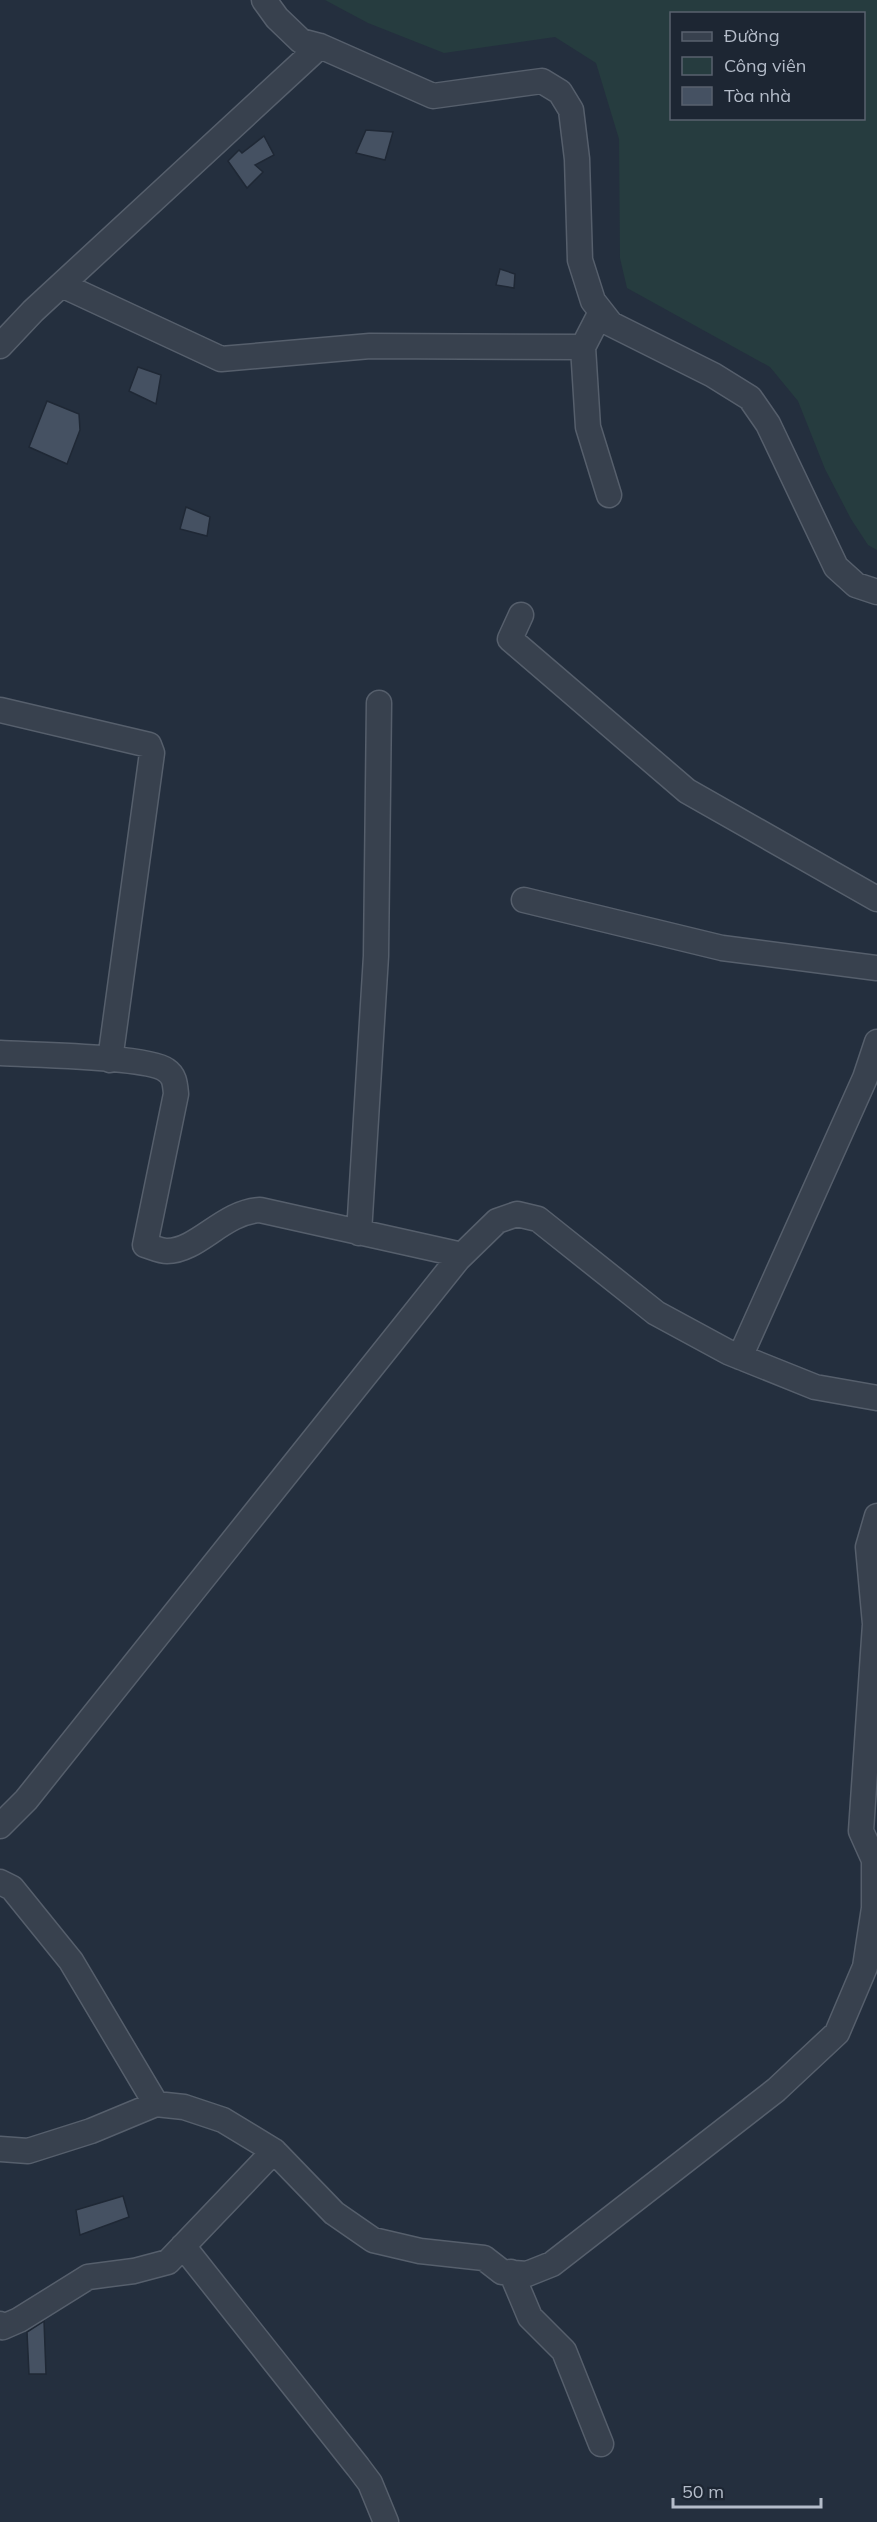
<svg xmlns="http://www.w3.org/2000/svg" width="877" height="2522" viewBox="0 0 877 2522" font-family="Mulish,sans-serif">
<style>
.green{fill:#263c3f;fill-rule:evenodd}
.building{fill:#455162;stroke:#1f2835;stroke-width:1.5}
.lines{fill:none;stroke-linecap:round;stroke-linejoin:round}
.minor-casing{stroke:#565f6c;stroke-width:27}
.minor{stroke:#38414e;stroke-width:24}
</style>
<rect width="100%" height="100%" fill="#242f3e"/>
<path class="green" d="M325,0H877V550L868,545L851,519L825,469L798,401L770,367L627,288L620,258L619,139L596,63L555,37L444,53L368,23ZM672,14H864V118H672Z"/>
<path class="building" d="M366,130L393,132L385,160L356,153Z
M264,136L274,155L255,165L263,172L247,188L228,161L239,150L242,153Z
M500,269L515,274L514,288L496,285Z
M138,367L161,375L156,404L129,391Z
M47,401L79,414L80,430L67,464L29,447Z
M186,507L210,517L207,536L180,529Z
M123,2196L129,2217L80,2235L76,2210Z
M44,2321L46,2374H29L27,2332Z"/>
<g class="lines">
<g class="minor-casing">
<path id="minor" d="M264,0L277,18L301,41L320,46L433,96L542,81L560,92L571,110L577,159L580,260L593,301L611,324L713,375L750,398L768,424L836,567L856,585L877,592
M62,285L221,359L370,346L583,347L601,312
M0,346L33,311L320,46
M583,347L588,427L609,495
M521,615L510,639L687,791L877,899
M0,710L149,745L152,753L110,1060
M524,900L722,948L877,968
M0,1053C30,1055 147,1056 166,1070C175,1076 175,1084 176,1094L145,1245C152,1247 160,1251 167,1251C198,1251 223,1212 260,1210L462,1255
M359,1233L376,956L379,703
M740,1357L865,1078L877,1042
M0,1826L26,1800L458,1259L497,1221L517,1214L538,1219L656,1313L728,1352L815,1387L877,1398
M0,1882L12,1888L71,1961L156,2104
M0,2149L28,2151L91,2131L156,2104L184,2107L223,2120L274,2151L334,2213L373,2240L420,2251L484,2258L502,2272L527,2274L552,2264L776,2090L837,2033L865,1967L874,1908V1860L861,1831L875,1624L868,1547L877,1516
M183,2246L358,2467L370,2483L386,2522
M511,2272L530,2317L564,2351L601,2444
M0,2324L3,2327L19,2320L88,2277L134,2271L168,2262L274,2151"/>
</g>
<use href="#minor" class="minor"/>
</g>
<rect x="670" y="12" width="195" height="108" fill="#1d2633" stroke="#59626f" stroke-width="1.5"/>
<rect x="682" y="32" width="30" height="9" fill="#38414e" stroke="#59626f" stroke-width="1.5"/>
<text x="724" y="42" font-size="18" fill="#b4bcc9">Đường</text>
<rect x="682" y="57" width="30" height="18" fill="#263c3f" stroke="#59626f" stroke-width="1.5"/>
<text x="724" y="72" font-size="18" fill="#b4bcc9">Công viên</text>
<rect x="682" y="87" width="30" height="18" fill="#455162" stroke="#59626f" stroke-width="1.5"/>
<text x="724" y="102" font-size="18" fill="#b4bcc9">Tòa nhà</text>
<path d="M673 2498v9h148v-9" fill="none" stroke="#b4bcc9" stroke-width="3"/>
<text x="682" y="2498" font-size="18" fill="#b4bcc9" stroke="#1d2633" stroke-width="4.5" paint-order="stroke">50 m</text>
</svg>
